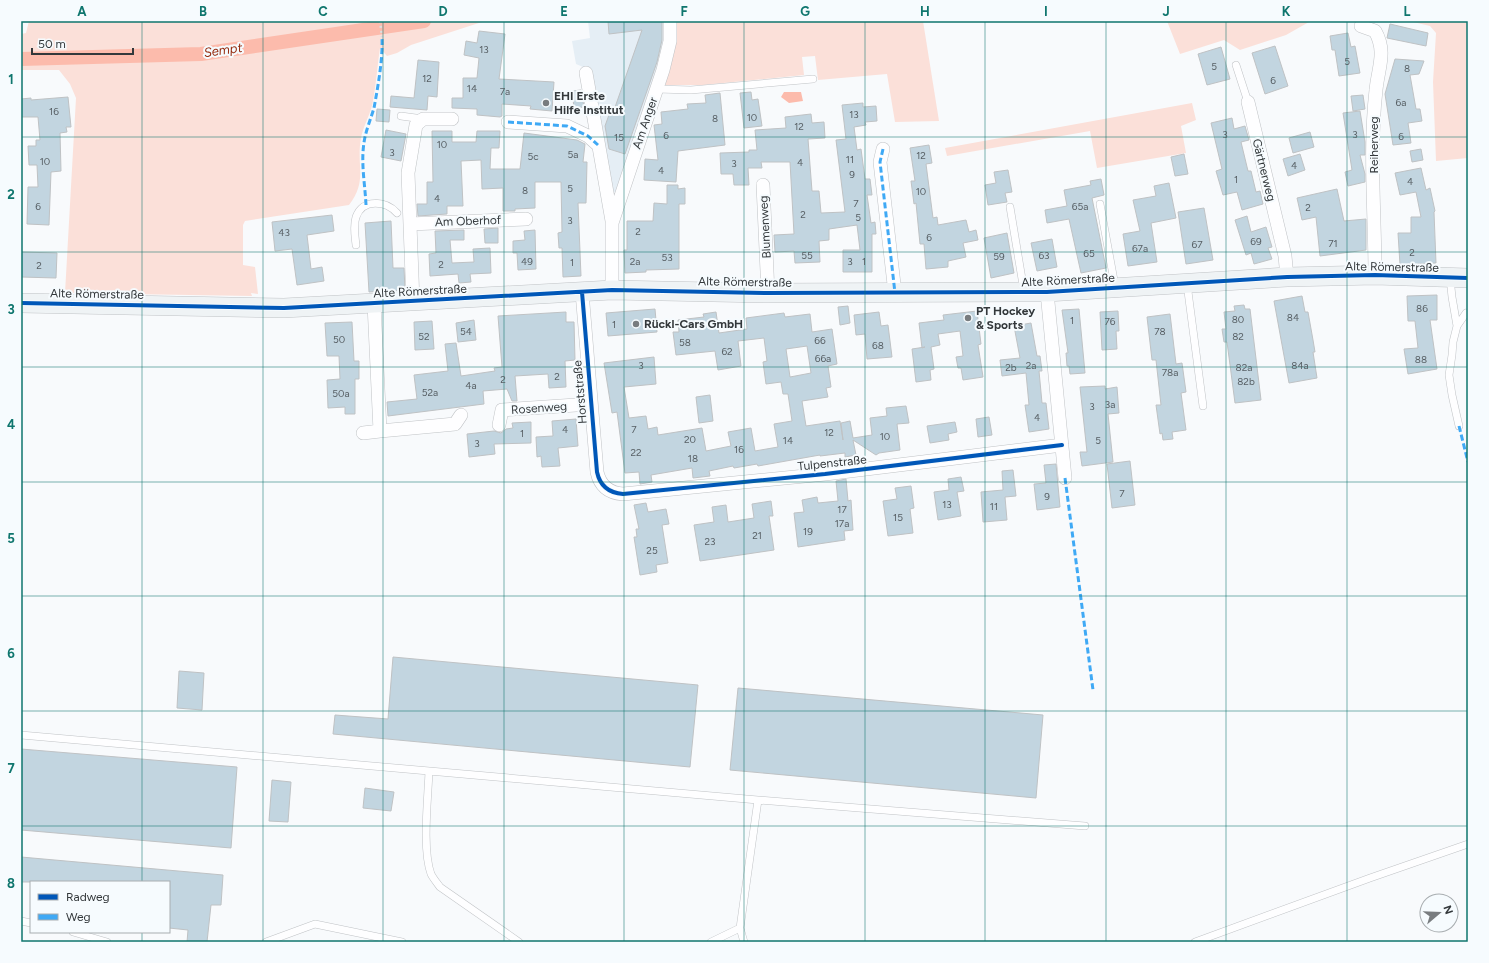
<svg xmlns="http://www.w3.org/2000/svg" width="1489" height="963" viewBox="0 0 1489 963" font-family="Figtree,sans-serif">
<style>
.built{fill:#e5eef5}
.green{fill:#fbe0d9}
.water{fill:#fcbbac}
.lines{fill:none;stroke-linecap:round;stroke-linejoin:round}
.canal{stroke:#fcbbac;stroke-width:14}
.building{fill:#c2d5e0;stroke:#bfc2c4;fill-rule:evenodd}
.lane-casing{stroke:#c0c3c6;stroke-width:8}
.street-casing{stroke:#c0c3c6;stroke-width:14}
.secondary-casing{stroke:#c0c3c6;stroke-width:20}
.path{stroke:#dddede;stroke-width:2.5;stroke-dasharray:2 3;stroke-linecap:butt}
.lane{stroke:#fefeff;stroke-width:7}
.street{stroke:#fefeff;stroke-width:13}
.secondary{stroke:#eff3f5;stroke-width:19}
.quiet{stroke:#3fa9f5;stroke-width:3;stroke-dasharray:6 3;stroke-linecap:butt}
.cycleway-casing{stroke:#f6fbfe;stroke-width:6}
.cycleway{stroke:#0057b8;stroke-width:4}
.grid{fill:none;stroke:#0f766e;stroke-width:1;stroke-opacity:0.55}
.poi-dot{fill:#787c7f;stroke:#f6fbfe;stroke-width:1.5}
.labels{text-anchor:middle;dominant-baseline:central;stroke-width:4;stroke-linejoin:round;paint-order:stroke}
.number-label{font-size:10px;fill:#575f64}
.poi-label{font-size:12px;font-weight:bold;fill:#33383b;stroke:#f6fbfe;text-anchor:start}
.street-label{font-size:12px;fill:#33383b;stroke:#f6fbfe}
.water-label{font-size:13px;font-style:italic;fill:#952c10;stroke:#f6fbfe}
.neatline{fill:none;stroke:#0f766e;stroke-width:1.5}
.grid-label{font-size:13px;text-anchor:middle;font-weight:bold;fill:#0f766e}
</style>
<rect width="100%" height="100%" fill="#f8fafc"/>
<path class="built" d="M588,21H666V43L619,191L611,193L590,70L576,64L572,41L590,38Z"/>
<path class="green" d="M29,21H485L411,45L397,53L387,56L380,48C377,68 376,87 372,106C369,117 363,127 361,138C356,166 368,180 349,205L245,221L243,225V265L255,267L258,294L251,293L252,296L65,293L76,98L70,84L59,70H21V34L26,33Z
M675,21H923L939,121L895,122L887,74L818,80L815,56L802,57L804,75L703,85H666L664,84L676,41Z
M1167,21H1320L1309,22L1286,35L1240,50L1224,40L1180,54Z
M1409,21H1468V158L1436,161L1433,82L1436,33L1430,26Z
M1192,103L1196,120L1181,126L1186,153L1097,168L1090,131L947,156L945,148Z"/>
<path class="water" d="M784,92H801L803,101L789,103L781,97Z"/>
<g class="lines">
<path class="canal" d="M21,59L201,54L424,21"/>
</g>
<path class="building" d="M608,21H662V40L657,62L625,154L609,149L605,126L610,112L613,113L642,30L609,34Z
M1390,24L1428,33L1426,46L1387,38Z
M479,31L505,34L499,79L554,82L552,111L530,109L531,106L502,104V116L500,117L477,115V109L452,108V98H463V78H477L479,58L464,55L466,41L477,43Z
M1348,33L1351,47L1355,46L1360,73L1339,76L1335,50H1332L1330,36Z
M1275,46L1288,86L1265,94L1252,53Z
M1221,47L1230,79L1207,85L1198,54Z
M1395,59L1424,61L1419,74L1410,75L1416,109H1420L1422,121L1408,123L1411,143L1393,145L1385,94Z
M418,60L439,62L437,97L428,96L427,110L390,107L391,96L414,98Z
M581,90L584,107L574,108L572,91Z
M751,92L752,100L758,99L762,126L744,128L740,93Z
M720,93L725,145L678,151L676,182L644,180L645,159L658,160L654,125L662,124L661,112L688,109L687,104L706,103L705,95Z
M1363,95L1365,109L1353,111L1351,96Z
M68,97L71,127H66L67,132L60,133L61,171L51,172L49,225L27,224L28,187H38L37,165H29L28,146H36V140H40L38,117H21V99L31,98V100Z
M863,103V107L876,106L877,121L865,122L866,125L854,127L857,150L861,149L865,179H870L872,195H867L871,223L875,222L876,234H872V272H843V250H860L857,225L829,229V240L819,241L820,262L795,263L794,251L775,252L774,235L794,234L790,162H761L762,168H748L749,185H734L733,174H721L720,153L749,152V150H757L755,130L786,128L785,117L811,114L812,123L824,122L825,138L808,139L812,191H819L821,213L845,212L836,140L846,139L842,105Z
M377,109L390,110L389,122L376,121Z
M1360,111L1365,142V155H1360L1365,174V182L1348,186L1345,172L1352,170L1343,113Z
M1232,118L1234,129L1245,126L1249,140L1241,142L1248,171H1251L1256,192L1260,191L1263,204L1242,210L1237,192L1223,195L1216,171L1222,169L1211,123Z
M386,130L406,134L401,161L381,157Z
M432,131H452V142H476L477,131H500L499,148H491L490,169H520L524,133L577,140L585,144L583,162H587L586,203H578L581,276L563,277L562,248H559L558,233L562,232L561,182H535V208L515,209V211H503V188L482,189L481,160L461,161L463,206H447V214L418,216L417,204H427V182H433Z
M1310,132L1314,147L1293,153L1289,138Z
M929,145L932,163L926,164L933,218L937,217L938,225L966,220L969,232L976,230L978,240L963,243L966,257L948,261V267L926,269L924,244H920L916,203L914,204L911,181H915L910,148Z
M1421,149L1423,160L1412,162L1410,151Z
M1184,154L1188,174L1175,176L1171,157Z
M1300,154L1305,170L1288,176L1283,159Z
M1421,168L1426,190L1430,188L1435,211L1434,212L1436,263L1400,265L1398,233H1411V217H1421L1416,192L1400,195L1395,173Z
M1008,170L1012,192L1005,193L1007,202L988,205L985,185L996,183L994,172Z
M1101,179L1104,195L1092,198L1106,268L1081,273L1069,219L1047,223L1045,210L1067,206L1064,190L1091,185L1090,181Z
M1169,183L1176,218L1151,223L1157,262L1128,266L1123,234L1140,231L1133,200L1156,196L1154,186Z
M667,185H678V189L685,188V204H679V269L646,270V272L625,273L624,250H627V221H653L654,203L667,204Z
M1337,189L1344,221L1366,219V250L1320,256L1316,217L1302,220L1297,198Z
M1204,208L1213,260L1186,264L1178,212Z
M332,215L334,231L307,235L311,269L322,267L324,281L297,285L292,249L275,251L272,222Z
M1247,216L1251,232L1266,227L1272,247L1268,248L1272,259L1254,264L1251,253L1246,255L1235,220Z
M391,221L393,268H404L405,290L369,292L365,223Z
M498,228V243H485L484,229Z
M464,230V240H450L452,263L474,262L473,249L490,248L491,273L470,274L471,282L459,283L458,274L430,276L429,254L436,253L435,231Z
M535,230L536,269L518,270L517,253H513V241L525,240L524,231Z
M1007,233L1014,273L991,278L984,238Z
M1052,239L1057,267L1037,271L1031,243Z
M21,252L57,253L56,278L21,277Z
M1437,295V320H1430L1437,369L1408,374L1404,349L1418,348L1415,321H1408L1407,296Z
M1302,296L1305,312H1308L1313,340L1315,352H1313L1317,378L1289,383L1274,301Z
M1244,305L1245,309H1250L1261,400L1235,403L1227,342H1224L1222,329H1226L1224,312L1235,311L1234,306Z
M848,306L850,323L840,325L838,307Z
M655,309L657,332L608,336L606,313Z
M1079,309L1085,373L1070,374L1069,366H1067L1066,353H1068L1062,310Z
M977,311L981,344L978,345L983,377L963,380L961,368H958L956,357L963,356L960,331L938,334L940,345L931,347L934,369L930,370L931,380L916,382L912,349L925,347L922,348L919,323L944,320L943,315Z
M1118,311L1119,331H1116L1117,349L1102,350L1100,312Z
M566,312V322H574L575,360L565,361L566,387L549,388L548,374L515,376L517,401H512L507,389L483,391L484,404L388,416L387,402L417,399L414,375L448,371L445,344L456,343L461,376L495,371L494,368L502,367L498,316Z
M716,312L719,333L747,329L746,318L784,313L785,317L810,314L812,332L832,329L837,364L828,366L831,387L826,388L828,397L802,401L806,426L840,421L843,440L841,423L850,421L853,438L872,435L870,418L887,416L886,408L906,406L909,423L897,424L900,450L879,453L876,455L853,440L856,455L845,457V453L820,456V455L758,466L757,464L734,468L733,466L709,471L710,476L693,478L692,468L651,475L652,482L640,484L639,472L625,473L617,412L612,413L604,363L654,357L656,384L624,387L629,418L646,416L648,429L657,427L658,435L702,428L706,451L731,446L728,432L751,428L755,451L778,447L774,424L792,421L788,394H783L781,382L766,384L763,362L767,361L764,338L738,341L741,366L718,370L715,351L676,355L673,332H679L678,320L704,317L703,314ZM807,346L811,373L790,377L786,349Z
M879,312L881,326L888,325L892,357L867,359L865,334L856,335L854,315Z
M1170,314L1176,364L1182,363L1186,392L1181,393L1186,430L1172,432L1173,439L1163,440L1162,433L1160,434L1156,405H1161L1156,360H1152L1147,317Z
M474,320L476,340L458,342L456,323Z
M432,321L434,349L415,350L414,322Z
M352,322L354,361H359V379H355V414H345V407L328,408L327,380L340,379L339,356H327L325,323Z
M1031,323L1037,356H1040L1042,371H1039L1042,403H1046L1049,429L1029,432L1025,405H1029L1026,373L1002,376L1000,360L1020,358L1014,326Z
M1105,386V389L1117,387L1119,413L1108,414L1113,462L1082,466L1080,452H1087L1080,387Z
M710,395L713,421L699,423L696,397Z
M989,417L992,435L978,437L976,419Z
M576,419L578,446L558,448L560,466L542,467L541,456L537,457L536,437L553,436L552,421Z
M531,422V443L494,444L495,454L469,457L467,434L494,431L501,433L506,429L513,428L512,423Z
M955,422L957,432L948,434L949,440L930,443L927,426Z
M1130,461L1135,505L1112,508L1107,464Z
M1056,464L1060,507L1037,510L1034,484L1046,483L1044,465Z
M1013,470L1016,496L1005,497L1007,520L983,522L981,492L1003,490L1002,471Z
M961,477L964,491L957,492L961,516L938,520L934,492L949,490L948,479Z
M846,479L848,501L851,500L853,530L844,531L845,540L798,547L794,513L804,512L802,500L817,497L818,503L838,501L836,481Z
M911,486L914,508L910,509L913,533L888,536L883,501L897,499L895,488Z
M771,501L773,516H769L774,550L700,561L694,525L714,522L712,507L726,505L728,522L754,518L752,504Z
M646,503L648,512L666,509L669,524L662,525L668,563L656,565L657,572L640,575L634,537H637L636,529H639L634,505Z
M393,657L698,685L690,767L333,734L335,715L388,719Z
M179,671L204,673L202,710L177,708Z
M738,688L1043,715L1036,798L730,770Z
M21,749L237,767L231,848L21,830Z
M272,780L291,782L288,822L269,821Z
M365,788L394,792L391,811L363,808Z
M21,857L223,875L221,905H211L207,942H187L188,930L169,928V882H21Z"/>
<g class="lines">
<g class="lane-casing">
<path id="lane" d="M1236,65L1248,102
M657,89L691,90L813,79
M401,116L423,119
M1100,204L1115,286
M1010,207L1024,291
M356,245C355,236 353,226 356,217C363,198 386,201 397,213
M1450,278L1452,297L1457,326L1453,342L1452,355L1449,375L1452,395L1459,426
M1187,284L1203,406
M1457,326L1466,313
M21,735L758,800L1085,826
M429,771C428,799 422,849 431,874C433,878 437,883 440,887L519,942
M21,921L31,923
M73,932L107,942
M266,942L315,924L402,942
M711,942L740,928
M744,942L740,928L758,800
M1195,942L1370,878L1468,844"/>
</g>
<g class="street-casing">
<path id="street" d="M1361,26L1375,31C1387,52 1378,68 1376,90C1369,151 1375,214 1375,275
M586,73L612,221
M1248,102L1285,256L1287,277
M508,122L567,126L588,136L598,145
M883,149L880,162L895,293
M763,185L768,293
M410,224L526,219
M612,290V223L663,70L670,41V21
M582,292L597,472C600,486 609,493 623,494L825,474L1062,445
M1047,292L1065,478
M413,302L408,173L416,125L423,119H452
M374,304L380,431L455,424L461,415
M499,425L502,410L591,404
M363,433L380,431"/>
</g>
<g class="secondary-casing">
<path id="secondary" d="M21,303L284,308L612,290L768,293L1047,292L1287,277L1375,275L1468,278"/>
</g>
<path class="path" d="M380,21L382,37"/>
<use href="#lane" class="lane"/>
<use href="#street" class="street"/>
<use href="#secondary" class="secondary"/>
<path class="quiet" d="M508,122L567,126L588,136L598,145
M883,149L880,162L895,293
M366,205C365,183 360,160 365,137C367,128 371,118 374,108C378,86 383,59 382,37
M1459,426L1468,462
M1065,478L1093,690"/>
<g class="cycleway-casing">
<path id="cycleway" d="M582,292L597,472C600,486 609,493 623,494L825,474L1062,445
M21,303L284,308L612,290L768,293L1047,292L1287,277L1375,275L1468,278"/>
</g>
<use href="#cycleway" class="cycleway"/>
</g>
<path class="grid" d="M142,21V882M263,21V942M383,21V942M504,21V942M624,21V942M744,21V942M865,21V942M985,21V942M1106,21V942M1226,21V942M1347,21V942M21,137H1468M21,252H1468M21,367H1468M21,482H1468M21,596H1468M21,711H1468M21,826H1468M142,932V942"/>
<g class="poi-dot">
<circle cx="546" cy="103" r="4"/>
<circle cx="968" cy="318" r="4"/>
<circle cx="636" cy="324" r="4"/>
</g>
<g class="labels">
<g class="number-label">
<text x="484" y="49">13</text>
<text x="1347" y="61">5</text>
<text x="1214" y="66">5</text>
<text x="1407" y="68">8</text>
<text x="427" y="78">12</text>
<text x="1273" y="80">6</text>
<text x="472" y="88">14</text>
<text x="505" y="91">7a</text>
<text x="1401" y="102">6a</text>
<text x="54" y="111">16</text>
<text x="854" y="114">13</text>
<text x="752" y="117">10</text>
<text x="715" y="118">8</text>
<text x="799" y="126">12</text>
<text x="1225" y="134">3</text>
<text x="1355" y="134">3</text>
<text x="666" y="135">6</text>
<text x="1401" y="136">6</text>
<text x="619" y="137">15</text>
<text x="442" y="144">10</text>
<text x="392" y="152">3</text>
<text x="573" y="154">5a</text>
<text x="921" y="155">12</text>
<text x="533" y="156">5c</text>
<text x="850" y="159">11</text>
<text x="45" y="161">10</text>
<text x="800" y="162">4</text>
<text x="734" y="163">3</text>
<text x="1294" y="165">4</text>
<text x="661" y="170">4</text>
<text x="852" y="174">9</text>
<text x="1236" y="179">1</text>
<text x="1410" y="181">4</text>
<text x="570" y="188">5</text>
<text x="525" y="190">8</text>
<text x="921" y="191">10</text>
<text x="437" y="198">4</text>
<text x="856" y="203">7</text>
<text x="38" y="206">6</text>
<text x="1080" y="206">65a</text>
<text x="1308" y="207">2</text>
<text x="803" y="214">2</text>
<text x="858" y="217">5</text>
<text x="570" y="220">3</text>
<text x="638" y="231">2</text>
<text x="284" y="232">43</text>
<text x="929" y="237">6</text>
<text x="1256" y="241">69</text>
<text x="1333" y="243">71</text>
<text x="1197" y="244">67</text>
<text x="1140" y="248">67a</text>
<text x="1412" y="252">2</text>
<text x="1089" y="253">65</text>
<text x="807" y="255">55</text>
<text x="1044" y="255">63</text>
<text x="999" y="256">59</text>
<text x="667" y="257">53</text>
<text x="527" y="261">49</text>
<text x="635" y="261">2a</text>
<text x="850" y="261">3</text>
<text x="864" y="261">1</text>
<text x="572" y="262">1</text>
<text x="441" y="264">2</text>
<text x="39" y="265">2</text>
<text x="1422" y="308">86</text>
<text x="1293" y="317">84</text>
<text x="1238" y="319">80</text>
<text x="1072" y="320">1</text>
<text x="1110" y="321">76</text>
<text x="614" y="324">1</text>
<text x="466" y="331">54</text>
<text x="1160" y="331">78</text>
<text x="424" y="336">52</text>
<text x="1238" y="336">82</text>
<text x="339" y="339">50</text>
<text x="820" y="340">66</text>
<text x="685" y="342">58</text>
<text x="878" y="345">68</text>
<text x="727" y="351">62</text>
<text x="823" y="358">66a</text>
<text x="1421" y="359">88</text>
<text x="641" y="365">3</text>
<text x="1031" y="365">2a</text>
<text x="1300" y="365">84a</text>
<text x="1011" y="367">2b</text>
<text x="1244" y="367">82a</text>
<text x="1170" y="372">78a</text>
<text x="557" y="376">2</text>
<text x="503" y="379">2</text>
<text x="1246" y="381">82b</text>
<text x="471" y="385">4a</text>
<text x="430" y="392">52a</text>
<text x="341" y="393">50a</text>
<text x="1110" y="404">3a</text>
<text x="1092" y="406">3</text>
<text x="1037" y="417">4</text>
<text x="565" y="429">4</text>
<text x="634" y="429">7</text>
<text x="829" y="432">12</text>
<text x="522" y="433">1</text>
<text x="885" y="436">10</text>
<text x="690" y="439">20</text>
<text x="788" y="440">14</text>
<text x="1098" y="440">5</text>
<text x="477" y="443">3</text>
<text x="739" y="449">16</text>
<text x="636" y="452">22</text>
<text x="693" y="458">18</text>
<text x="1122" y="493">7</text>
<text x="1047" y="496">9</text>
<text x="947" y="504">13</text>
<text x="994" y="506">11</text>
<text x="842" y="509">17</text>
<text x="898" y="517">15</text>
<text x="842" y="523">17a</text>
<text x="808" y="531">19</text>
<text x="757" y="535">21</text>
<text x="710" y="541">23</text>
<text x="652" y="550">25</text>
</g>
<g class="poi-label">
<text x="554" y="96">EHI Erste<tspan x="554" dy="14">Hilfe Institut</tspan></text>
<text x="976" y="311">PT Hockey<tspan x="976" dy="14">&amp; Sports</tspan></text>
<text x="644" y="324">Rückl-Cars GmbH</text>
</g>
<g class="street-label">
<text transform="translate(645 123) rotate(-71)">Am Anger</text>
<text transform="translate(1374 145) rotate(-90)">Reiherweg</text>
<text transform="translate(1264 170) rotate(76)">Gärtnerweg</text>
<text transform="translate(468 221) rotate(-2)">Am Oberhof</text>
<text transform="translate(765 227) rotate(-93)">Blumenweg</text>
<text transform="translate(1392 267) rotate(1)">Alte Römerstraße</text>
<text transform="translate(1068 280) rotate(-3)">Alte Römerstraße</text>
<text transform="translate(745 282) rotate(1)">Alte Römerstraße</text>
<text transform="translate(420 291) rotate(-3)">Alte Römerstraße</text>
<text transform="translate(97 294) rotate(1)">Alte Römerstraße</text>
<text transform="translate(580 392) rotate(-95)">Horststraße</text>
<text transform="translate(539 408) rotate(-4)">Rosenweg</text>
<text transform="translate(832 463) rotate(-6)">Tulpenstraße</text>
</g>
<g class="water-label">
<text transform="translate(223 50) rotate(-8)">Sempt</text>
</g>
</g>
<rect width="1489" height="963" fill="none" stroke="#f6fbfe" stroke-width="44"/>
<rect x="30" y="881" width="140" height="52" fill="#f6fbfe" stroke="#a8adb0"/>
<rect x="38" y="894" width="20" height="6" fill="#0057b8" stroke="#a8adb0"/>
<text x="66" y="901" font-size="12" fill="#33383b">Radweg</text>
<rect x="38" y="914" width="20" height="6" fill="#3fa9f5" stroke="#a8adb0"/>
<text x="66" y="921" font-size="12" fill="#33383b">Weg</text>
<g transform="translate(1439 913) rotate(71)"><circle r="19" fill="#f6fbfe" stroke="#a8adb0"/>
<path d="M0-3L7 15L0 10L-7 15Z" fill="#787c7f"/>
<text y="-6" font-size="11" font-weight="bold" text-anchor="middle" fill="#33383b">N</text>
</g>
<path d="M32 48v6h101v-6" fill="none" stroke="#33383b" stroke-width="2"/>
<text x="38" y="48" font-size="12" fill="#33383b" stroke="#f6fbfe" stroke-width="3" paint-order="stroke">50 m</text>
<rect x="22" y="22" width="1445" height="919" class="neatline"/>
<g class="grid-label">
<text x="82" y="16">A</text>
<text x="203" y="16">B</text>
<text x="323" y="16">C</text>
<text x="443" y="16">D</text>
<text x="564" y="16">E</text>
<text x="684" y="16">F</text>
<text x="805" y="16">G</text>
<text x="925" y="16">H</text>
<text x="1046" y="16">I</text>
<text x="1166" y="16">J</text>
<text x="1286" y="16">K</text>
<text x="1407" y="16">L</text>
<text x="11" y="84">1</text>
<text x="11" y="199">2</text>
<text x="11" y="314">3</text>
<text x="11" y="429">4</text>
<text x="11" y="543">5</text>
<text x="11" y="658">6</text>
<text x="11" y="773">7</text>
<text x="11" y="888">8</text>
</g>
</svg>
